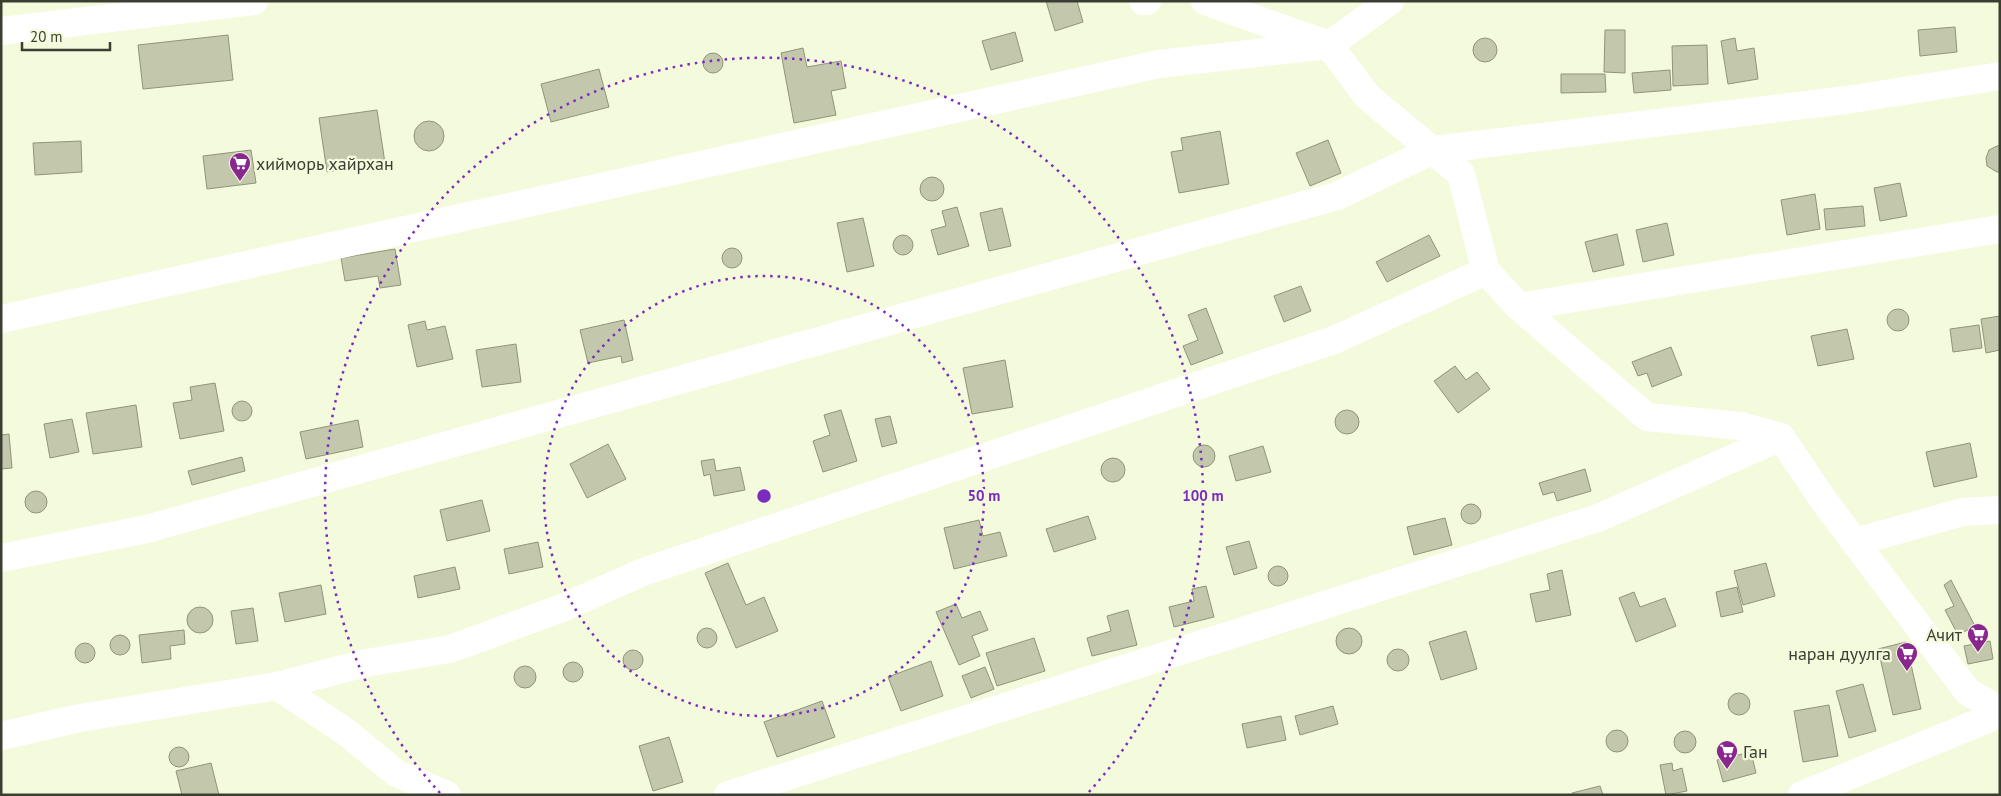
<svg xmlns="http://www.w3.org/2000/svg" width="2001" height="796" viewBox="0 0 2001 796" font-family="'PT Sans',sans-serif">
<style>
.building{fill:#c3c8ac;stroke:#90957a}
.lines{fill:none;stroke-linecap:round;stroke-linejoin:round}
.minor{stroke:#fff;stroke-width:28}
.ring{fill:none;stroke:#7b2cbf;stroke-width:2.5;stroke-dasharray:2.5 5}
.labels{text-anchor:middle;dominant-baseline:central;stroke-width:4.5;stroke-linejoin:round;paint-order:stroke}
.poi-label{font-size:18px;fill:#3b3e32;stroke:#f4fadc;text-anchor:start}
.centre{fill:#7b2cbf;stroke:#f4fadc;stroke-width:2.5}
.ring-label{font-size:15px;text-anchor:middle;font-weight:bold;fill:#7b2cbf;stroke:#f4fadc;stroke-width:4.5;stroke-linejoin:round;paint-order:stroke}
</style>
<rect width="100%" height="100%" fill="#f4fadc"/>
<path class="building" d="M1046,1H1077L1083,22L1055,31Z
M1955,27L1957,52L1920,56L1918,30Z
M1605,30H1625V73L1604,72Z
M1015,32L1023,61L991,70L982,41Z
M228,35L233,80L143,89L138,45Z
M1473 50a12 12 0 1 1 24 0a12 12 0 1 1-24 0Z
M1735,38L1737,51L1754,48L1758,79L1728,84L1721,41Z
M1707,45L1708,84L1673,86L1672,46Z
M803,48L807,67L841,61L846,88L831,91L836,115L794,123L781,53Z
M703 63a10 10 0 1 1 20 0a10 10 0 1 1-20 0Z
M599,69L609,107L551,122L541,84Z
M1670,70L1671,90L1634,93L1632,73Z
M1561,74H1605L1606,92L1561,93Z
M377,110L385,163L327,172L319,118Z
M414 136a15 15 0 1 1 30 0a15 15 0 1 1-30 0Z
M1220,131L1229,184L1179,193L1171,152L1183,150L1181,138Z
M1328,140L1341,173L1310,186L1296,153Z
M81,141L82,172L35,175L33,143Z
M1997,146H2000V172H1997L1987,166L1986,158L1989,150Z
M251,150L256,183L207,189L203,156Z
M920 189a12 12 0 1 1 24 0a12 12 0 1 1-24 0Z
M1900,183L1907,216L1880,221L1874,188Z
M1815,194L1820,229L1787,235L1781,200Z
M1863,206L1865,226L1826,230L1824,209Z
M957,207L969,246L938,255L931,230L946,226L942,211Z
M1002,208L1011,246L989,251L980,213Z
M863,218L874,266L847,272L837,223Z
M1667,223L1674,255L1643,262L1636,230Z
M1617,234L1624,265L1593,272L1585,242Z
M893 245a10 10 0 1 1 20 0a10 10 0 1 1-20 0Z
M1429,235L1440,256L1387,282L1376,262Z
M722 258a10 10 0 1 1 20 0a10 10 0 1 1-20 0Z
M395,249L401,285L380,288L378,276L345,281L341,258Z
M1301,286L1311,311L1284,322L1274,296Z
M1206,308L1223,353L1191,365L1183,346L1198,340L1188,315Z
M1887 320a11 11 0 1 1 22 0a11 11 0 1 1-22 0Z
M2000,316V350L1986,353L1981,319Z
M624,320L633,360L622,363L621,356L588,363L580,330Z
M425,321L427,330L445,326L453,359L417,367L408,325Z
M1979,325L1982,348L1953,352L1950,329Z
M1847,329L1854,359L1818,366L1811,336Z
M516,344L521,382L482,387L476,350Z
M1671,347L1682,375L1652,387L1647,373L1638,376L1632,362Z
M1005,360L1013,407L972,414L963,368Z
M1455,366L1466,380L1477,372L1490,389L1458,413L1434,381Z
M215,383L224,431L180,439L173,403L192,400L190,387Z
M232 411a10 10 0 1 1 20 0a10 10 0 1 1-20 0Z
M136,405L142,447L93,454L86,413Z
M1335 422a12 12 0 1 1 24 0a12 12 0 1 1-24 0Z
M841,410L857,461L823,472L813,441L830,435L824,415Z
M890,416L897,443L882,447L875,419Z
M72,419L79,452L50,458L44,424Z
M358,420L363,447L306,459L300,432Z
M9,434L12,468L1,469V435Z
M1970,443L1977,477L1934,487L1926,452Z
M608,444L626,479L587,498L570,464Z
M1193 456a11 11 0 1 1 22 0a11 11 0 1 1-22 0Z
M1263,446L1271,472L1236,481L1229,456Z
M242,457L245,471L192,485L188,471Z
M1101 470a12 12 0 1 1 24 0a12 12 0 1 1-24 0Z
M714,459L716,471L740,467L745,490L714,496L710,474L704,476L701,461Z
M1585,469L1591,491L1557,501L1554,492L1543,495L1539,483Z
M25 502a11 11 0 1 1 22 0a11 11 0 1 1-22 0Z
M482,500L490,531L447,541L440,510Z
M1461 514a10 10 0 1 1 20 0a10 10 0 1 1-20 0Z
M1088,516L1096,539L1054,552L1046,529Z
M1445,518L1452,545L1414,555L1407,527Z
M979,520L983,536L1000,532L1007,556L954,569L944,528Z
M1249,541L1257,568L1234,575L1226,547Z
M538,542L543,567L509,574L504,549Z
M728,563L746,605L764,597L778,631L736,648L705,573Z
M1766,563L1775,596L1743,605L1734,571Z
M1268 576a10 10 0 1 1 20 0a10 10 0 1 1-20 0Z
M455,567L460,589L418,598L414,576Z
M1562,570L1571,615L1536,622L1530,594L1550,590L1547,574Z
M1951,580L1975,626L1958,635L1945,610L1954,606L1944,585Z
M321,585L326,614L285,622L279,593Z
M1206,586L1214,617L1174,627L1169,607L1194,601L1192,589Z
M1737,587L1743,612L1721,617L1716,592Z
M1634,592L1640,607L1665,598L1676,626L1636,642L1619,598Z
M956,604L962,618L980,611L988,630L972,636L980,656L959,665L936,612Z
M187 620a13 13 0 1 1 26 0a13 13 0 1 1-26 0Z
M253,608L258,641L236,644L231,611Z
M1128,610L1137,645L1092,656L1087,638L1111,631L1107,616Z
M697 638a10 10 0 1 1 20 0a10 10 0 1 1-20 0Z
M1336 641a13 13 0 1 1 26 0a13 13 0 1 1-26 0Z
M184,630L185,644L170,646L171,659L142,663L139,635Z
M1466,631L1477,669L1441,680L1429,642Z
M110 645a10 10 0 1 1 20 0a10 10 0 1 1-20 0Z
M1034,638L1045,671L997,686L986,653Z
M1990,641L1993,659L1968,664L1964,646Z
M1906,642L1921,709L1893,715L1878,649Z
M75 653a10 10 0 1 1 20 0a10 10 0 1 1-20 0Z
M1387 660a11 11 0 1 1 22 0a11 11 0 1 1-22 0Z
M623 660a10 10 0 1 1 20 0a10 10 0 1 1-20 0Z
M931,661L943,696L901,711L888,677Z
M563 672a10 10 0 1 1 20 0a10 10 0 1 1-20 0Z
M514 677a11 11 0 1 1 22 0a11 11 0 1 1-22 0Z
M985,667L994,689L971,698L962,676Z
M1863,684L1876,731L1849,738L1836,691Z
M1728 704a11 11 0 1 1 22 0a11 11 0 1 1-22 0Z
M822,701L835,737L777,757L764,722Z
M1829,705L1838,756L1803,762L1794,711Z
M1333,706L1338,724L1300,735L1295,716Z
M1281,716L1286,740L1247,748L1242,724Z
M1606 741a11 11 0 1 1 22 0a11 11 0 1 1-22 0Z
M1674 742a11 11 0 1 1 22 0a11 11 0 1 1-22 0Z
M669,737L683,782L653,791L639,746Z
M169 757a10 10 0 1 1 20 0a10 10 0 1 1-20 0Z
M1751,752L1756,773L1723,782L1717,760Z
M211,763L219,795H182L176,771Z
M1672,763L1673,771L1682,768L1687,791L1666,795L1660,765Z
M1600,786L1603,795H1573L1572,793Z"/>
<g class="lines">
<path class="minor" d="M1143,1H1147
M1205,1L1329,45L1368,97L1461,174L1486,271L1519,307L1647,417L1741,426L1781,437L1824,501L1968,692L2000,710
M1,31L254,1
M1519,307L2000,229
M1,319L1159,64L1329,45L1390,1
M1855,542L1963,512L2000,510
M1,558L147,529L1337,196L1433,150L1846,100L2000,76
M277,686L366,663L450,649L562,608L643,572L1334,340L1486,271
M1,736L80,718L277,686L346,732L396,773L447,795
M728,795L1598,518L1781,437
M1802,795L2000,714"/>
</g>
<g class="ring">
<circle cx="764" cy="496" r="220"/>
<path d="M440 793A439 439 0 1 1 1088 793"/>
</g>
<defs>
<g id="supermarket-pin" transform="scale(1.125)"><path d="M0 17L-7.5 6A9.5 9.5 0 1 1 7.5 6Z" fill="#8a278f" stroke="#f4fadc"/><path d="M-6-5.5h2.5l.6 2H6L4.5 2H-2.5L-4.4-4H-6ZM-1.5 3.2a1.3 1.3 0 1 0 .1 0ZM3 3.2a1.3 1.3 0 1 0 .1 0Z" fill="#fff"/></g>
</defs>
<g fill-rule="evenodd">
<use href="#supermarket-pin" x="240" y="163"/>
<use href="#supermarket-pin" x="1978" y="634"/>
<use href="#supermarket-pin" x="1907" y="653"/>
<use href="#supermarket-pin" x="1727" y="751"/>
</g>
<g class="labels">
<g class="poi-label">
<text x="256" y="163">хийморь хайрхан</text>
<text x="1962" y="634" text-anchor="end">Ачит</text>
<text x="1891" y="653" text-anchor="end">наран дуулга</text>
<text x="1743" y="751">Ган</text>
</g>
</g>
<circle cx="764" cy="496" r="8" class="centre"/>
<g class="ring-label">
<text x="984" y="501">50 m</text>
<text x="1203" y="501">100 m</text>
</g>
<rect width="2001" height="796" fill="none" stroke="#3b3e32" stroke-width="5"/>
<path d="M22 42v8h88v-8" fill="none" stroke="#3b3e32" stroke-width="2.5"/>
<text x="30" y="42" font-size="15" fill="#3b3e32" stroke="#f4fadc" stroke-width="4" paint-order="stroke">20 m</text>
</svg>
